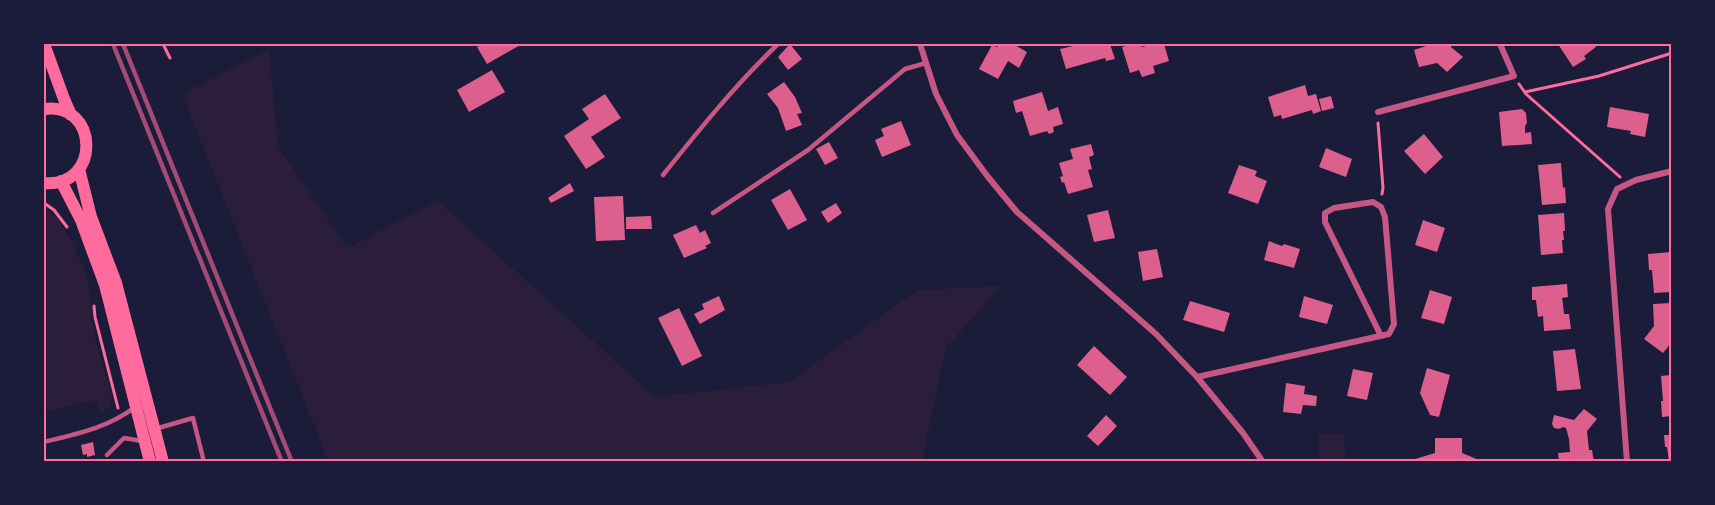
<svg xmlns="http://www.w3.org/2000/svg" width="1715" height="505" viewBox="0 0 1715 505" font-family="'Source Serif 4',serif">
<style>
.green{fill:#2a1e3b}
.building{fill:#dd5f8e}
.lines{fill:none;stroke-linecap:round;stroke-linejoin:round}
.path{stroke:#ff6b9d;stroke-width:3}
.service{stroke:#c65784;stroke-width:4.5}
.minor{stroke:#c65784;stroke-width:6}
.secondary{stroke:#ff6b9d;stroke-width:12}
.rail{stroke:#a44b75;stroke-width:4.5}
.neatline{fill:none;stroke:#ff6b9d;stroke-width:2}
</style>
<rect width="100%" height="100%" fill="#1b1b3a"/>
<path class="green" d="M269,50L278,146L347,248L438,201L655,397L789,382L917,290L1001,286L946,348L922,461H328L182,94Z
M44,207C65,220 84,263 89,287C91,298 90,309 92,320C96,346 105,371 112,397L111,407L100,412L97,400L44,412Z
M1319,433L1343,434L1346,461H1318Z"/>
<path class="building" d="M484,44H522L487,64L477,47Z
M790,44L802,59L788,70L778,57Z
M999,44H1013L1027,52L1019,68L1008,61L998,79L979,69L992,45L997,47Z
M1082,44H1110L1115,59L1106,61L1105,58L1066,69L1060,49Z
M1134,44H1141L1142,47L1154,44H1164L1169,61L1153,66L1155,73L1142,77L1139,70L1130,73L1122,47Z
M1429,44H1451V47L1463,57L1447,72L1437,63L1419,67L1414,50L1429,45Z
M1558,44H1594L1596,47L1584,56L1586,59L1573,67Z
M492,70L505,92L469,112L457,90Z
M784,82L795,97L802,113L797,114L802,125L786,131L778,108L767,94Z
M1305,85L1308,96L1316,94L1321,111L1313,114L1312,110L1282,119L1281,115L1274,117L1268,97Z
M1042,92L1048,111L1058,107L1063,124L1053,127L1054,132L1049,134L1047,131L1030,136L1022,111L1016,113L1013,101Z
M605,94L621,118L591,137L605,157L586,169L564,136L589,119L582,109Z
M1331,96L1334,108L1322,111L1319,99Z
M1610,107L1649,114L1645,137L1630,134L1631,131L1607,127Z
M1522,109L1526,113L1527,123L1525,126V133L1531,132L1532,144L1502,146L1499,112Z
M901,121L911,145L882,157L875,140L884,136L881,129Z
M1424,134L1443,157L1425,174L1404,151Z
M829,142L838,158L825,165L816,149Z
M1091,144L1094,155L1089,157L1092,169L1088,170L1093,187L1068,194L1064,182L1062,183L1060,177L1063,176L1059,163L1073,159L1070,149Z
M1326,148L1352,159L1346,177L1319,167Z
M1561,163L1563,188L1565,187L1566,203L1542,205L1538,165Z
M1239,165L1257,171L1255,176L1267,181L1258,204L1228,193Z
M570,183L574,191L551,203L548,198Z
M790,189L807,220L788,230L771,200Z
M623,196L625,240L596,241L594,197Z
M836,203L842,213L828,223L821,212Z
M1108,210L1115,238L1094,242L1087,215Z
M1564,213L1565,231H1563L1564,240H1562L1563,253L1541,255L1538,215Z
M651,216L652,229H626V217Z
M1423,220L1445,228L1437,252L1415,245Z
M696,225L700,233L705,230L711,243L705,246L707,248L684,258L673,235Z
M1269,241L1282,246L1284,244L1300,249L1294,268L1264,260Z
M1157,249L1163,277L1143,281L1138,252Z
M1671,252V292L1654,293L1652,270H1649L1648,254Z
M1567,284L1568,297L1562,298L1563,304L1564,314H1569L1571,329L1544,331L1543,316L1538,317L1536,300H1532V287Z
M1430,290L1452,297L1444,324L1421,318Z
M719,296L725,310L700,324L694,314L704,309L702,304Z
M1304,296L1333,305L1327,324L1299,317Z
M1190,301L1230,313L1224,332L1183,320Z
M1671,303V343L1663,353L1644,339L1654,326L1653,304Z
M679,308L702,356L682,366L658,318Z
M1094,346L1127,377L1110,395L1077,365Z
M1575,349L1581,389L1557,391L1553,351Z
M1427,368L1450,375L1439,417L1430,415L1420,393Z
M1353,369L1373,373L1367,400L1347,396Z
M1671,375V416L1662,417L1661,401H1663L1661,376Z
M1286,383L1305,386L1304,394L1317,396L1316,406L1303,405L1301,414L1283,412Z
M1584,409L1597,419L1587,431L1589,450H1592L1594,462H1559L1558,453L1570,452L1569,439L1566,428L1563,427L1559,429L1554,428L1552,424L1554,415L1574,420Z
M1106,415L1117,426L1098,446L1087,436Z
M1664,435H1671V462H1669L1667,447H1665Z
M1435,438H1462V453L1484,462H1415V459L1435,453Z
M93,442L95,455L87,457V454L83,455L81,445Z"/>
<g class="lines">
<path class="path" d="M163,44L170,58
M1519,84L1526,94L1620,177
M1525,92L1599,76L1672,53
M1378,123L1383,188L1382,194
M44,203L54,210L67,227
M94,306L95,317L118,408"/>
<path class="service" d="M663,175C699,130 736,84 778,44
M713,213L808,150L905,69L926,63
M155,429L193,418L204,462
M44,442C76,434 108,428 135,407
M107,455L124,438L142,441"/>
<path class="minor" d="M920,44L936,94L957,135L988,177L1017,212L1156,334L1197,377L1243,433L1263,462
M1378,112L1514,76L1500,44
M1197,377L1389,334L1394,324L1385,217L1381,207L1373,202L1334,208L1325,213V222L1381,336
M1627,462L1608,209L1617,189L1636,180L1672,171"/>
<path class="secondary" d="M44,44L64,99L71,115
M44,109C99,101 102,188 44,183
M79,169L91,217L116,283L163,462
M61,181L81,220L105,285L150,462"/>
<path class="rail" d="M113,44L282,462
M123,44L292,462"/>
</g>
<rect width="1715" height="505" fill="none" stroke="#1b1b3a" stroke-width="90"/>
<rect x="45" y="45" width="1625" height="415" class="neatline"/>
</svg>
